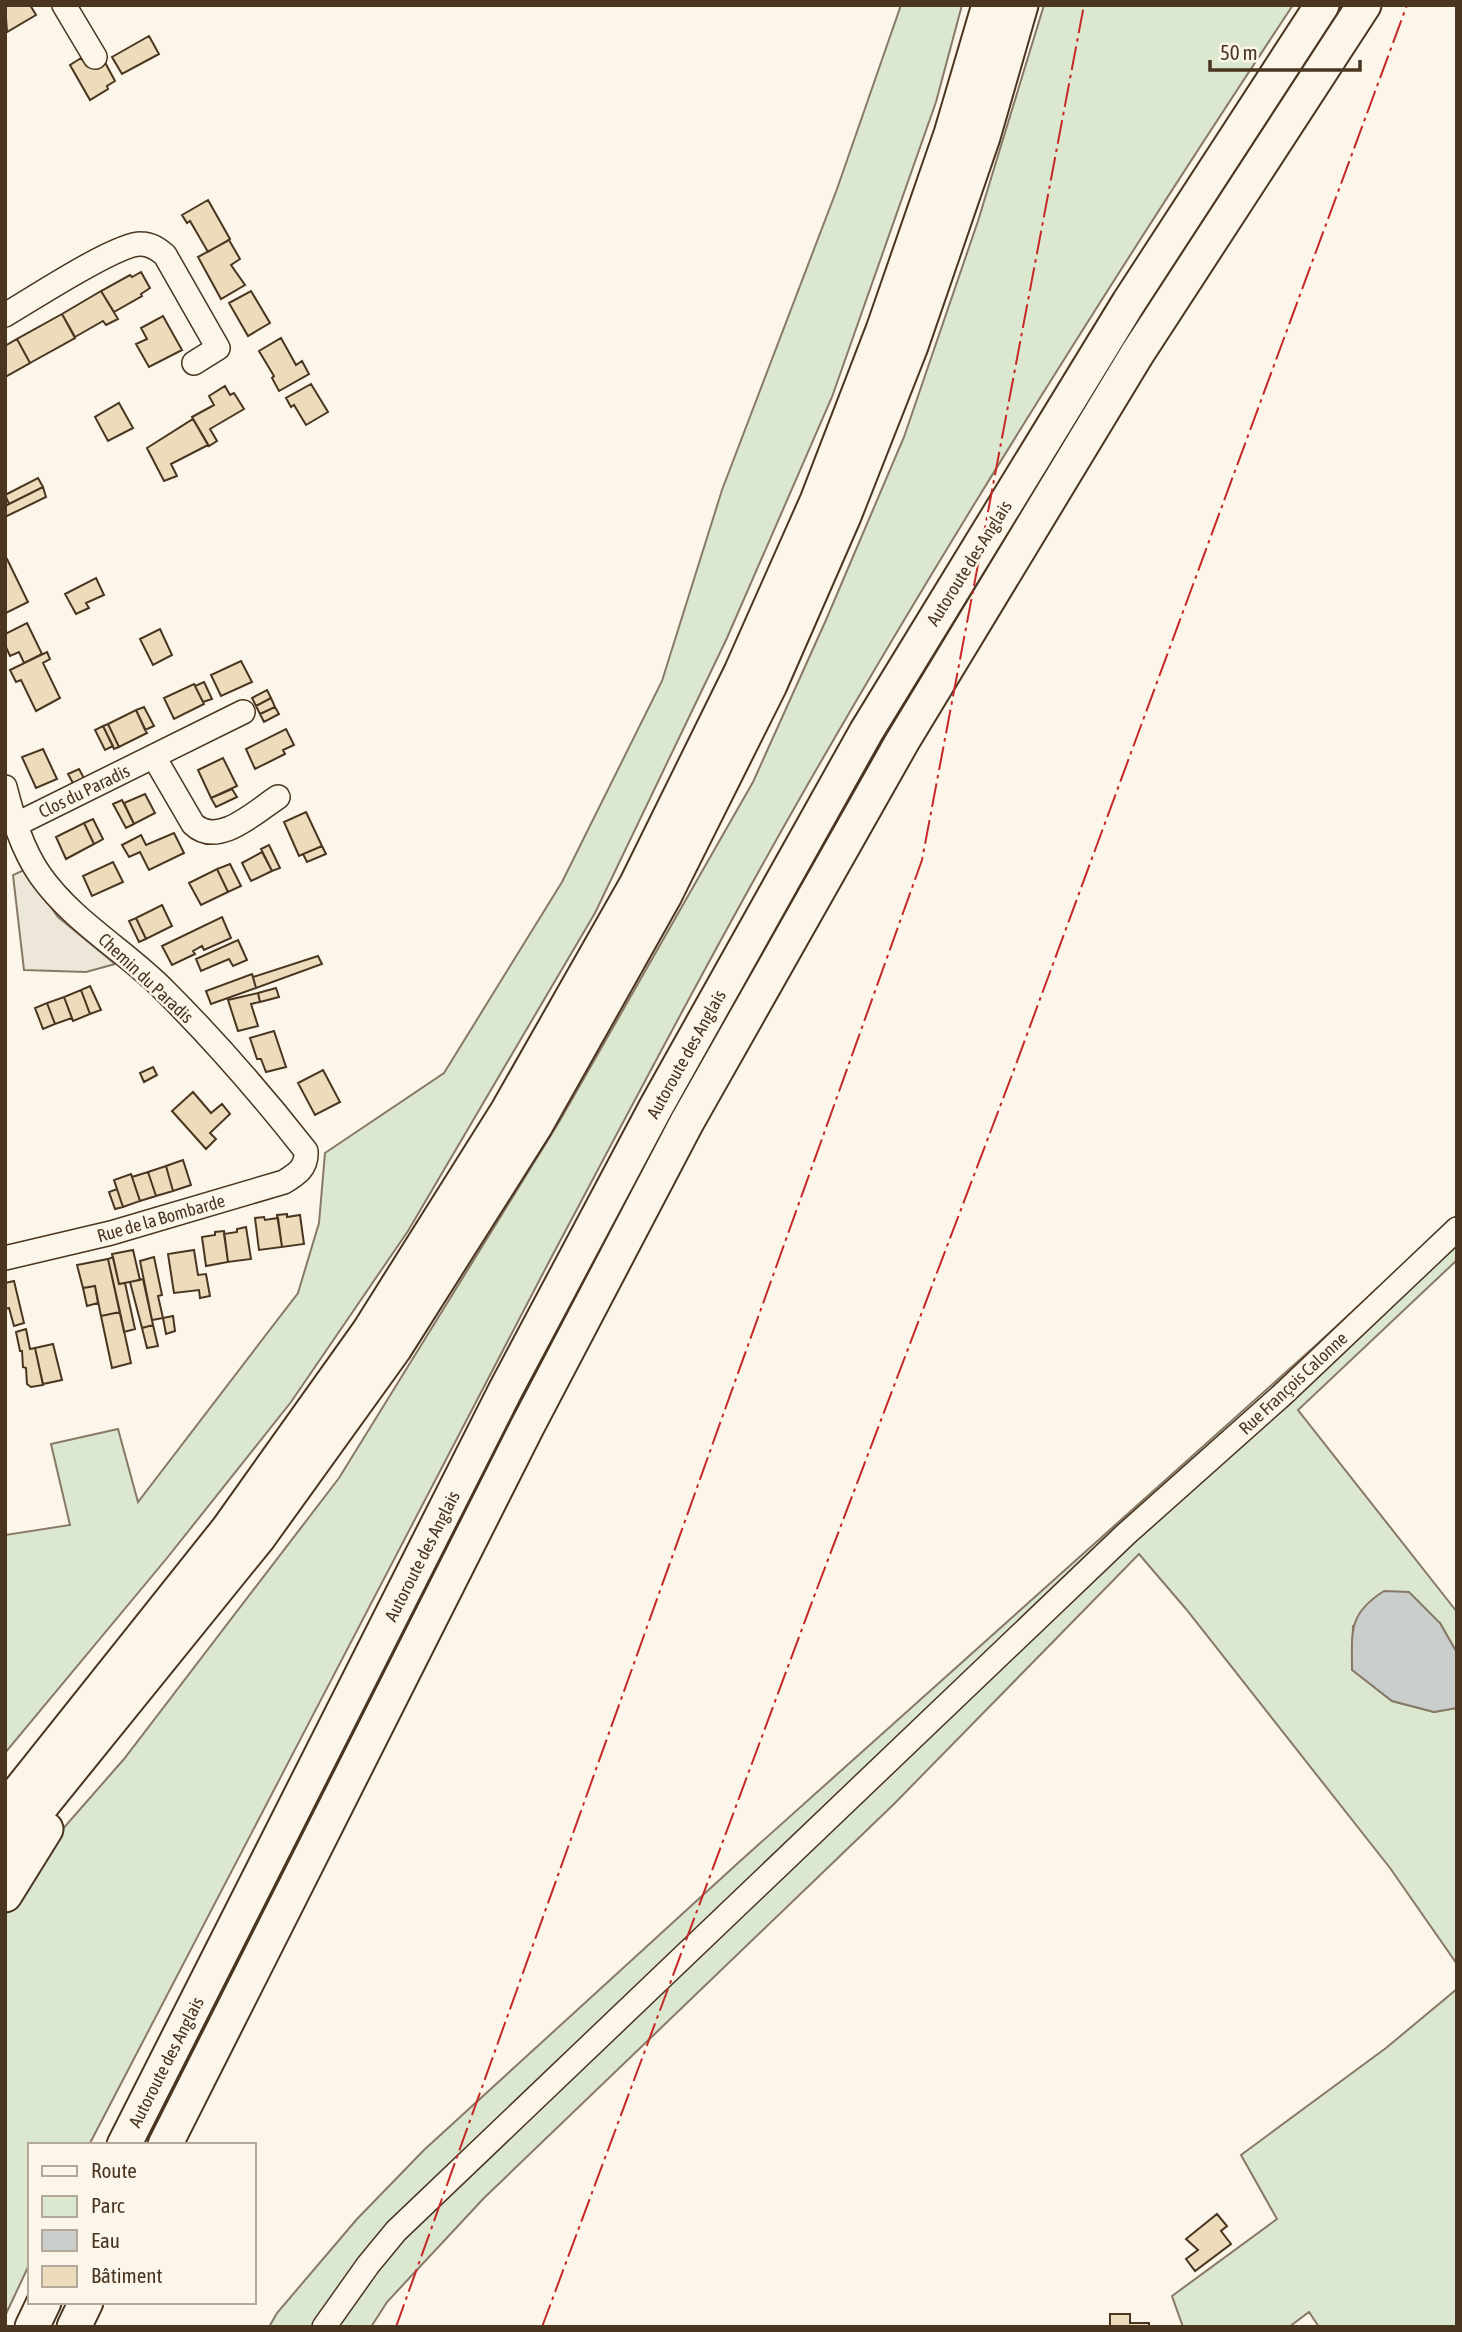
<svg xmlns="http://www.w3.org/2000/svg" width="1462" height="2332" viewBox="0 0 1462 2332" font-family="'Asap Condensed',sans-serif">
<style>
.green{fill:#dce7d0;stroke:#887966;stroke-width:2}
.parking{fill:#ede7d9;stroke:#887966;stroke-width:2}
.water{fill:#c9cecd;stroke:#887966;stroke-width:2}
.building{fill:#ecdcbc;stroke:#4a3520;stroke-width:2}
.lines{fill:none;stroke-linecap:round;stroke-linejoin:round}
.minor-casing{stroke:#4a3520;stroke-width:26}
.highway-casing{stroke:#4a3520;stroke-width:37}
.minor{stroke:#fbf6e9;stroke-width:23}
.highway{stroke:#fbf6e9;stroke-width:33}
.power{stroke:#c62828;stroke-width:2;stroke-dasharray:24 5 3.5 5;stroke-linecap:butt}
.labels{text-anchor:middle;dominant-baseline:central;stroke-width:5;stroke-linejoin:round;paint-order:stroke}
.street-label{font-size:18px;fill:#4a3520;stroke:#fbf6e9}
</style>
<rect width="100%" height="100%" fill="#fbf6e9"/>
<path class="green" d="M901,5H962L936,102L832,397L727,638L595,913L408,1231L291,1402L167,1558L5,1753V1535L70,1525L51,1444L118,1429L138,1502L298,1293L319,1223L325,1153L444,1073L562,882L662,681L722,490L837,189Z
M1044,5H1293C1123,262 957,524 804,791C716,945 634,1102 551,1258C395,1553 242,1849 89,2145H30V2263L5,2316V1895L124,1759L339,1478L559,1122L753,782L826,620L904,437L978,221Z
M1457,1215V1260L1298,1410L1457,1612V1653L1440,1623L1353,1626L1352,1669L1392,1701L1434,1712L1457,1708V1964L1390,1868L1186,1609L1139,1554L894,1804L484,2198L387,2302L371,2327H269L277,2313L357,2219L424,2150L738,1863L1315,1346Z
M1457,1989V2327H1319L1309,2312L1289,2327H1183L1172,2296L1277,2219L1241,2155L1386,2048Z"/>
<path class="parking" d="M24,870L58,917L115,964L86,972L24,970L13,875Z"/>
<path class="water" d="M1384,1591L1409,1592L1440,1623L1457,1653V1708L1434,1712L1392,1701L1352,1670C1352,1631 1348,1614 1384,1591Z"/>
<path class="building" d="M5,5H30L36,15L7,32Z
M149,36L159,54L122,74L112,57Z
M101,55L115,81L107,86L108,89L90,100L70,65L81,58L87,66Z
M208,200L230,239L208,252L190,221L187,223L182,215Z
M229,240L240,259L231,265L245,285L221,299L198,257Z
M141,272L150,288L141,294L142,296L114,312L101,291L130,275L132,277Z
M101,291L118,319L106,325L103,321L75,337L62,314Z
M251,291L270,323L248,336L229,303Z
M62,314L75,338L30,363L17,339Z
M163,316L182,350L149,367L136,344L147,339L141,328Z
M281,338L296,365L302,361L309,374L279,391L272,378L274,376L259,351Z
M17,339L30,363L5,377V346Z
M311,384L328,412L306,425L294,405L291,407L286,398Z
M225,386L230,395L234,393L244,409L210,429L217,441L209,446L192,417L214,405L209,396Z
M119,403L133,428L108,441L95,417Z
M193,419L208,445L171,464L177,476L164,481L147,448Z
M38,478L43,487L9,504L5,495Z
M43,487L46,497L5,517V506Z
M7,559L28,602L6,613L5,560Z
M96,578L104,595L86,603L89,608L76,614L65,594Z
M27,623L42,654L24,663L19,652L10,656L5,645V634Z
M160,629L172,655L153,665L140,639Z
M47,652L50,659L43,663L60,698L36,711L21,680L16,682L10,670Z
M241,661L252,682L221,696L211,675Z
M204,682L212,699L203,702L195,686Z
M194,684L204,704L174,719L164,698Z
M267,690L271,698L256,706L252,698Z
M271,698L275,707L260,714L256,706Z
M144,707L154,726L145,730L136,710Z
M275,707L279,714L264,722L260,714Z
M136,710L147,733L119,747L108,724Z
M108,724L119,747L114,749L103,726Z
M103,726L113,746L105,750L95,730Z
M286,729L294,745L283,750L285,754L255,769L246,749Z
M43,749L57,779L36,788L22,757Z
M223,758L237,786L211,798L198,770Z
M79,769L85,780L74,785L68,774Z
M232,789L237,797L216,807L211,798Z
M145,794L155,813L134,824L124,803Z
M122,800L134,824L126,828L113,804Z
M306,812L322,846L299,856L284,822Z
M93,819L103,839L94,844L84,823Z
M84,823L94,844L66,859L56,837Z
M174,833L184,853L149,870L140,852L129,857L122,845L141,835L146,845Z
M269,845L280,868L272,871L261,849Z
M322,846L326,854L307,862L303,854Z
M262,852L272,871L251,881L242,863Z
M113,862L123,882L92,896L83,876Z
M230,864L241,886L228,892L217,869Z
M217,869L228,892L201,905L189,883Z
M162,905L172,926L146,939L136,918Z
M222,917L231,938L204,950L202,946L193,951L195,954L172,965L162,946Z
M136,918L146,939L139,942L129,921Z
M238,940L247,960L233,966L229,959L201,971L196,959Z
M318,956L322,964L256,988L253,977Z
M252,974L256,988L211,1004L206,991Z
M90,986L101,1010L90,1014L81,990Z
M276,988L279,997L260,1002L258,993Z
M81,990L90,1014L73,1021L64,997Z
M258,993L260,1002L251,1004L258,1026L238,1031L228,1000Z
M64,997L72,1018L55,1024L47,1003Z
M47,1003L55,1024L43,1029L35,1008Z
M274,1031L286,1067L266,1072L261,1059H257L250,1038Z
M153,1067L157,1075L144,1082L140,1073Z
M323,1070L340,1102L315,1115L298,1083Z
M193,1092L211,1113L222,1104L230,1114L210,1133L216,1139L206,1149L172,1111Z
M183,1160L191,1185L173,1191L166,1166Z
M166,1166L173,1191L156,1196L148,1172Z
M148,1172L156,1196L140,1201L132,1177Z
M131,1174L140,1201L123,1207L114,1180Z
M117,1189L123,1207L115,1209L109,1192Z
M287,1214V1217L300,1215L304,1244L282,1247L277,1215Z
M264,1217L265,1220L278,1218L282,1247L259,1250L255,1218Z
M246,1227L251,1259L228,1262L224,1234L237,1232V1229Z
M224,1231L228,1262L206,1266L202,1237L215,1235V1232Z
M133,1250L140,1280L119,1284L112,1254Z
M194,1250L198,1275L206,1274L210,1296L200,1298L199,1290L174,1293L168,1254Z
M113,1257L119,1284L125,1283L135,1329L124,1332L108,1259Z
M154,1257L162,1295L158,1296L163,1318L152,1320L140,1261Z
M108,1259L120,1312L101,1316L95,1286L83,1288L77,1265Z
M143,1279L153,1325L142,1328L130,1282Z
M14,1281L24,1323L14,1326L9,1308L5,1309V1283Z
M95,1286L98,1303L87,1306L83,1288Z
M120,1312L131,1363L112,1368L101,1316Z
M173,1316L175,1331L166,1334L163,1318Z
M153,1325L158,1346L147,1348L142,1328Z
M26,1329L30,1349L35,1348L43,1385L31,1387L27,1384L26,1368L23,1367L22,1351H20L16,1332Z
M53,1344L62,1380L43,1384L35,1348Z
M1217,2214L1227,2226L1221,2231L1231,2244L1195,2271L1186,2259L1198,2250L1186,2239Z
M1110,2314H1130V2323H1149V2327H1110Z"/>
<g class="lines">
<g class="minor-casing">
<path id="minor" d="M64,5L95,57
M5,315C31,300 117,243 141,244C151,244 158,249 165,255L218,348L194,363
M154,757L193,824C218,848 255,812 278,797
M5,787C13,818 22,849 40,875C73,922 126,951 165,991C215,1041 262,1095 306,1151C307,1168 297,1174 284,1182L111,1233L5,1258
M15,825L243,712
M324,2327L368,2265L396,2231L1126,1534L1282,1395L1457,1229"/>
</g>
<g class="highway-casing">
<path id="highway" d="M5,1809L228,1529L369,1331L508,1110L636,885L741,672L817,501L883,330L951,134L989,5
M5,1851L259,1537L395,1348L536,1125L664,897L770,685L844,516L911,346L983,137L1021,5
M5,1895L46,1829
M124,2145L506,1389L656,1107L866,732L1129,302L1322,5
M165,2145L527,1427L687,1122L902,742L1137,354L1364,5
M32,2327L44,2302
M74,2327L86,2302"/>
</g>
<use href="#minor" class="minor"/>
<use href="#highway" class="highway"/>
<path class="power" d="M396,2327L922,860L1084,5
M542,2327L818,1586L1012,1075L1407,5"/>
</g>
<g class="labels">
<g class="street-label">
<text transform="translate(969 563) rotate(-58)">Autoroute des Anglais</text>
<text transform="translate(84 791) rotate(-26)">Clos du Paradis</text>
<text transform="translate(146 978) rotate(43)">Chemin du Paradis</text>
<text transform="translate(686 1054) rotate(-61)">Autoroute des Anglais</text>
<text transform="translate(161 1218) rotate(-16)">Rue de la Bombarde</text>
<text transform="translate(1293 1383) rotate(-43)">Rue François Calonne</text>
<text transform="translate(422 1556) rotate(-63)">Autoroute des Anglais</text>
<text transform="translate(166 2062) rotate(-63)">Autoroute des Anglais</text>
</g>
</g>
<rect width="1462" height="2332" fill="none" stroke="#4a3520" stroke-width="14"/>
<rect x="28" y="2143" width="228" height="161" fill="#fbf6e9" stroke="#b4a999" stroke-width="2"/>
<rect x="42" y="2166" width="35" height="10" fill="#fbf6e9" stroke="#b4a999" stroke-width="2"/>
<text x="91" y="2178" font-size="21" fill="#4a3520">Route</text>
<rect x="42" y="2196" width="35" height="21" fill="#dce7d0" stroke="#b4a999" stroke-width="2"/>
<text x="91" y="2213" font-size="21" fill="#4a3520">Parc</text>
<rect x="42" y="2230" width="35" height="21" fill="#c9cecd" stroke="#b4a999" stroke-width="2"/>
<text x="91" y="2248" font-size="21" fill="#4a3520">Eau</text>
<rect x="42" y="2266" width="35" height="21" fill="#ecdcbc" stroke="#b4a999" stroke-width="2"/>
<text x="91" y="2283" font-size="21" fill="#4a3520">Bâtiment</text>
<path d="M1210 60v10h150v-10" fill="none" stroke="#4a3520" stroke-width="3.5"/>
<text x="1220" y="60" font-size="21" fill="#4a3520" stroke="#fbf6e9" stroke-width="5" paint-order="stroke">50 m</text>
</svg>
